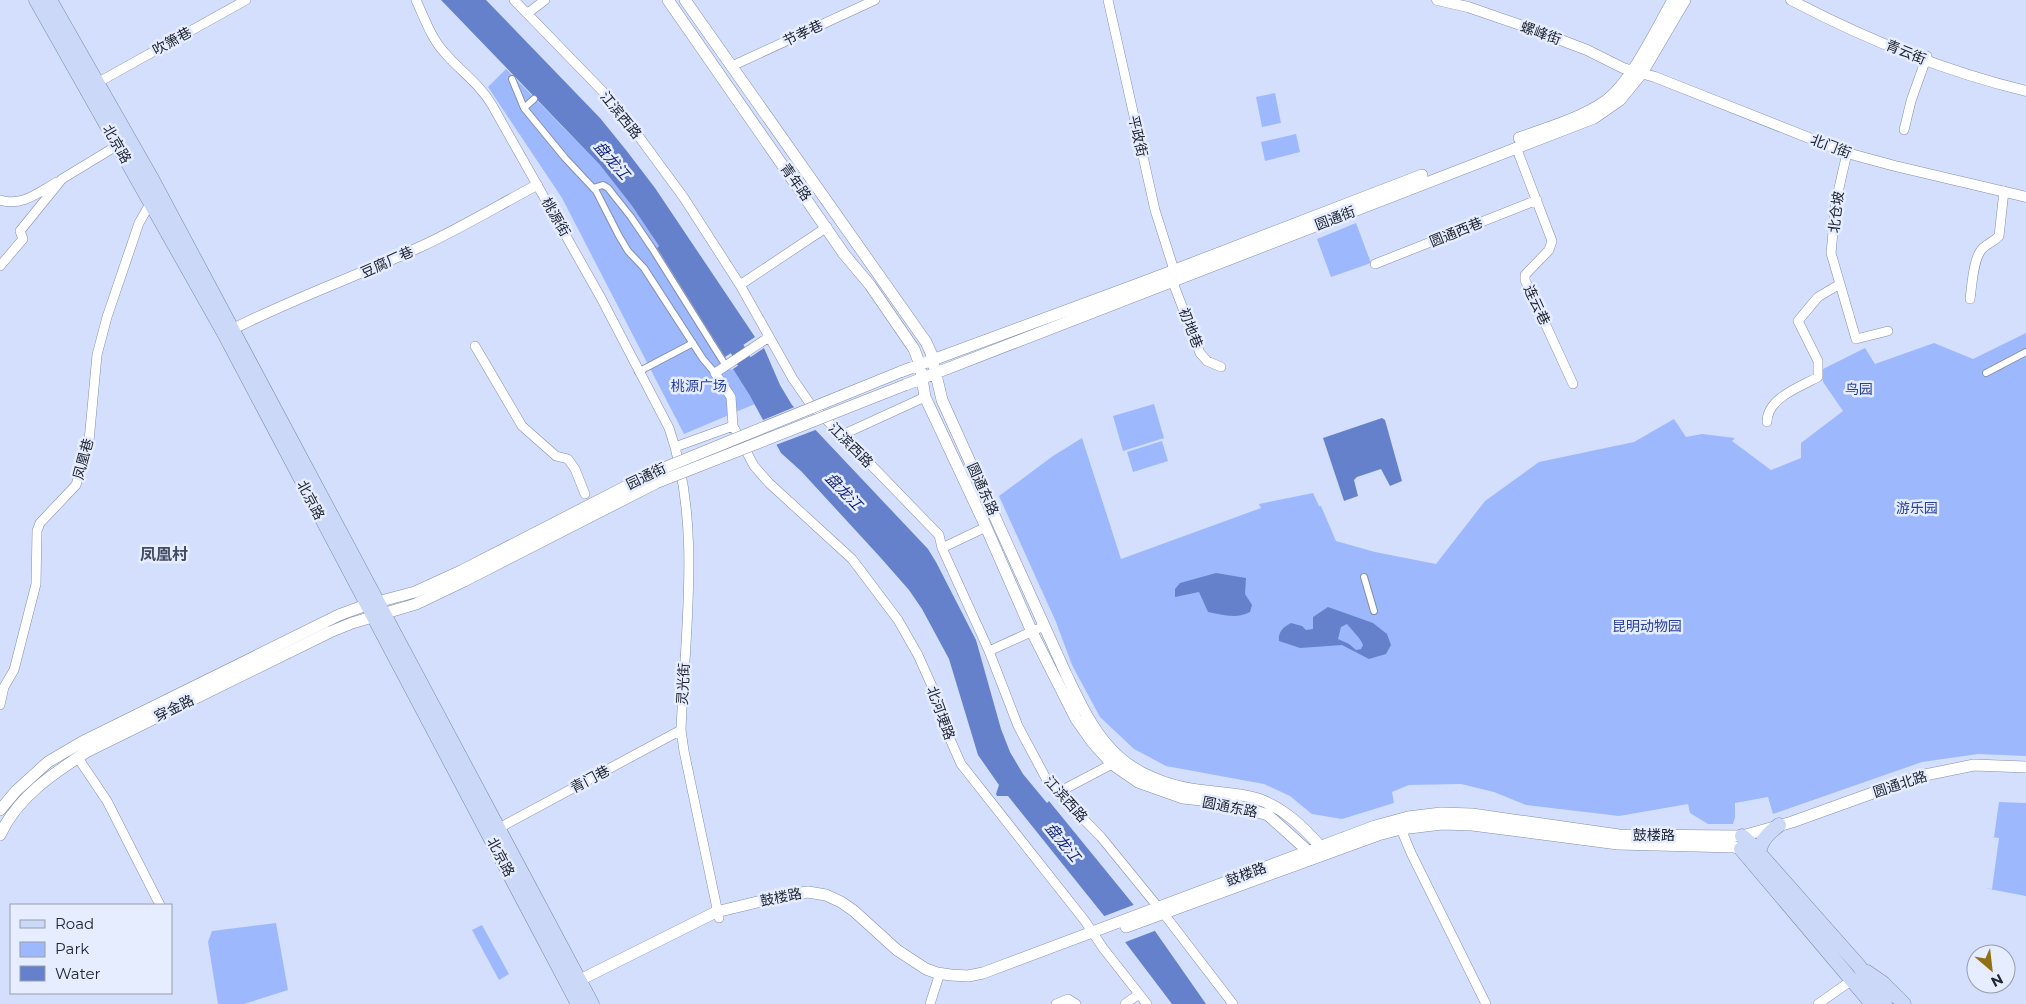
<svg xmlns="http://www.w3.org/2000/svg" width="2026" height="1004" viewBox="0 0 2026 1004" font-family="Montserrat,'Noto Sans SC',sans-serif">
<style>
.green{fill:#9eb8fe}
.water{fill:#6681cc;fill-rule:evenodd}
.pier{fill:#d3dffd}
.lines{fill:none;stroke-linecap:round;stroke-linejoin:round}
.river{stroke:#6681cc;stroke-width:15}
.pedestrian-casing{stroke:#848faa;stroke-width:8}
.minor-casing{stroke:#848faa;stroke-width:10}
.tertiary-casing{stroke:#848faa;stroke-width:11}
.secondary-casing{stroke:#848faa;stroke-width:12}
.primary-casing{stroke:#7a89b0;stroke-width:15}
.pedestrian{stroke:#fff;stroke-width:6}
.minor{stroke:#fff;stroke-width:9}
.tertiary{stroke:#fff;stroke-width:10}
.secondary{stroke:#fff;stroke-width:11}
.primary{stroke:#cbd8f8;stroke-width:14}
.secondary-bridge-casing{stroke:#848faa;stroke-width:12;stroke-linecap:butt}
.secondary-bridge{stroke:#fff;stroke-width:11}
.labels{text-anchor:middle;dominant-baseline:central;stroke-width:5;stroke-linejoin:round;paint-order:stroke}
.street-label{font-size:14px;fill:#222732;stroke:#e5edff}
.park-label{font-size:14px;fill:#29419b;stroke:#e5edff}
.water-label{font-size:15px;font-style:italic;fill:#13217a;stroke:#e5edff}
.quarter-label{font-size:16px;font-weight:bold;fill:#424b64;stroke:#e5edff}
</style>
<rect width="100%" height="100%" fill="#d3dffd"/>
<path class="green" d="M506,69L600,165L632,206L659,246L657,248L725,357L723,359L730,370L733,369L755,404L684,434L562,198L488,87Z
M1275,93L1281,123L1262,127L1256,97Z
M1296,134L1300,152L1265,161L1261,142Z
M1356,223L1371,263L1331,277L1317,239Z
M2026,333V756L1978,754L1922,762L1773,814L1768,797L1735,803V817L1733,824H1708L1690,813L1688,804L1619,816L1526,805L1494,792L1461,784L1409,785L1392,792L1394,803L1342,819L1312,814L1290,796L1264,784L1166,766L1134,749L1100,717L1072,665L1056,622L999,496L1053,456L1082,438L1121,559L1261,508L1259,504L1313,493L1319,506H1321L1336,541L1375,552L1436,564L1485,501L1539,462L1634,442L1674,419L1686,437L1702,434L1735,438L1732,441L1771,470L1801,458V443L1843,411L1823,382V369L1865,348L1875,364L1934,343L1973,359Z
M1154,404L1164,438L1123,451L1113,416Z
M1162,441L1168,461L1133,472L1127,452Z
M1999,802L2026,803V896L1984,888L1992,889L1999,838L1991,837H1994Z
M276,923L288,990L244,1004H218L208,942L212,931Z
M482,925L509,974L499,980L472,930Z"/>
<path class="water" d="M441,0H486L600,118L626,150L655,188L755,337L725,357L657,248L659,246L632,206L600,165Z
M764,348L780,385L792,405L928,549L936,562L976,640L1001,729L1010,752L1023,774L1047,803L1049,801L1155,931L1206,1004H1172L1125,942L1008,796H997L996,794L999,785L978,755L949,659L922,609L909,590L880,557L801,471L781,453L750,396L733,369Z
M1382,418L1385,420L1402,481L1390,486L1381,469L1357,477L1354,480L1358,496L1344,501L1323,438Z
M1216,573L1246,578L1245,594L1252,605L1250,612C1238,619 1221,615 1208,612L1199,592L1175,597V589L1180,583Z
M1328,607L1373,623L1387,634L1391,645L1386,654L1369,659L1342,645L1300,648L1279,641C1278,632 1283,627 1291,623L1302,626L1306,630L1313,629V617ZM1347,624C1352,631 1360,637 1363,645L1361,649L1356,650L1349,644L1338,639L1341,627Z"/>
<path class="pier" d="M797,406L818,429L773,446L761,421Z
M1136,904L1157,930L1123,943L1102,917Z"/>
<g class="lines">
<path class="river" d="M727,331L754,379"/>
<g class="pedestrian-casing">
<path id="pedestrian" d="M512,79L524,108L565,158L596,191L619,236L628,251L644,268L703,359L715,373
M524,108L534,99
M593,188L603,185L608,188L631,217L652,248L726,366
M638,372L693,343
M1986,373L2026,352
M1364,577L1374,611"/>
</g>
<g class="minor-casing">
<path id="minor" d="M416,0C424,17 431,38 444,52C460,71 479,83 492,105L601,298L669,428C702,522 685,631 681,730L684,751L719,918
M514,0L615,104L684,198L740,285L793,379L811,405L842,435L939,535L942,548L989,651L1018,726L1049,784L1101,837L1158,907
M1108,0L1155,210L1174,270
M528,13L545,0
M732,66L875,0
M97,83L246,0
M1904,130L1911,101L1927,56
M1516,147L1552,241L1549,250L1525,275V280L1573,384
M1847,153L1836,201L1831,253L1856,339L1888,331
M0,200C22,207 39,192 57,182
M1375,264L1537,200
M0,266L23,239L20,231L62,179L118,145
M1172,280L1200,353L1207,361L1221,367
M740,285L827,227
M1970,299C1972,286 1973,257 1983,248C1988,243 1994,242 1999,236L2004,191
M475,346L522,426L556,456L568,459L575,469L585,494
M1767,422C1767,398 1800,387 1818,377V361L1798,321L1818,297L1840,284
M733,426L754,466L769,483L852,559L898,620L918,655L944,713L950,739L961,764L1085,921L1103,948L1147,1004
M842,435L925,397
M675,447L733,426L731,397L715,373L769,337
M942,548L986,527
M989,651L1044,626
M0,705L4,687L14,670L36,584L37,531L40,523L76,485L89,441L97,355L107,317L139,223L151,202
M78,758L107,801L160,905
M1057,793L1112,764
M499,828L681,730
M1401,829L1411,853L1486,1004
M1164,914L1233,1004
M930,1004L938,979
M1056,1004L1068,999L1076,1004
M1125,1004L1139,994
M1818,1004L1852,980"/>
</g>
<g class="tertiary-casing">
<path id="tertiary" d="M1437,0L1468,7L1529,28L1587,50L1623,68L1655,77L1847,153L1895,166L2026,197
M1791,0C1865,39 1944,71 2026,91
M233,329C294,298 360,275 422,246C461,228 499,205 537,185"/>
</g>
<g class="secondary-casing">
<path id="secondary" d="M668,0L844,254L870,285L914,349L920,365L925,397L986,527L1032,632L1076,719L1093,743L1112,764L1138,782L1183,798L1229,803L1268,815L1309,852L1315,854
M685,0L926,342L931,353L942,400L1066,674C1080,703 1094,735 1119,757C1138,774 1166,785 1191,789C1213,793 1237,792 1258,799C1284,808 1303,827 1321,847V854
M1519,138C1547,128 1579,119 1604,102C1631,84 1656,29 1673,0
M900,372L1141,283L1422,175
M905,385L1594,118L1620,100L1642,73L1685,0
M0,810L16,791L48,762L82,742L339,615L366,605L415,592L461,571
M0,835C18,796 54,773 88,751L330,632L352,623L416,604L466,580
M1126,927L1378,835L1401,829L1442,824L1472,825L1618,844L1734,847L1741,849
M580,980L716,912L786,895L808,892L826,895L841,902L854,911L897,950L926,969L937,973L951,975L968,976L983,973L1375,826L1408,817L1441,813L1472,814L1619,835L1742,836L1792,822L1920,776L1974,765L2026,767"/>
</g>
<g class="primary-casing">
<path id="primary" d="M36,0L224,333L578,1004
M50,0L152,179L592,1004
M1742,836L1752,845L1859,966L1885,1004
M1741,849L1872,1004
M1758,859C1759,843 1766,835 1779,825
M1867,972L1883,983L1904,1004"/>
</g>
<use href="#pedestrian" class="pedestrian"/>
<use href="#minor" class="minor"/>
<use href="#tertiary" class="tertiary"/>
<use href="#secondary" class="secondary"/>
<use href="#primary" class="primary"/>
<g class="secondary-bridge-casing">
<path id="secondary-bridge" d="M461,571L654,472L900,372
M466,580L656,483L905,385"/>
</g>
<use href="#secondary-bridge" class="secondary-bridge"/>
</g>
<g class="labels">
<g class="street-label">
<text transform="translate(803 33) rotate(-25)">节孝巷</text>
<text transform="translate(1541 33) rotate(20)">螺峰街</text>
<text transform="translate(172 41) rotate(-29)">吹箫巷</text>
<text transform="translate(1906 52) rotate(22)">青云街</text>
<text transform="translate(621 115) rotate(51)">江滨西路</text>
<text transform="translate(1138 136) rotate(77)">平政街</text>
<text transform="translate(117 144) rotate(60)">北京路</text>
<text transform="translate(1831 146) rotate(21)">北门街</text>
<text transform="translate(796 182) rotate(55)">青年路</text>
<text transform="translate(1836 212) rotate(-83)">北仓坡</text>
<text transform="translate(556 217) rotate(60)">桃源街</text>
<text transform="translate(1335 218) rotate(-21)">圆通街</text>
<text transform="translate(1456 232) rotate(-22)">圆通西巷</text>
<text transform="translate(387 262) rotate(-24)">豆腐厂巷</text>
<text transform="translate(1537 305) rotate(65)">连云巷</text>
<text transform="translate(1191 328) rotate(69)">初地巷</text>
<text transform="translate(851 445) rotate(45)">江滨西路</text>
<text transform="translate(83 459) rotate(-75)">凤凰巷</text>
<text transform="translate(646 476) rotate(-26)">园通街</text>
<text transform="translate(983 489) rotate(66)">圆通东路</text>
<text transform="translate(311 500) rotate(62)">北京路</text>
<text transform="translate(683 684) rotate(-87)">灵光街</text>
<text transform="translate(174 708) rotate(-26)">穿金路</text>
<text transform="translate(941 713) rotate(70)">北河埂路</text>
<text transform="translate(590 779) rotate(-28)">青门巷</text>
<text transform="translate(1900 784) rotate(-18)">圆通北路</text>
<text transform="translate(1066 799) rotate(48)">江滨西路</text>
<text transform="translate(1230 807) rotate(11)">圆通东路</text>
<text x="1654" y="835">鼓楼路</text>
<text transform="translate(501 857) rotate(62)">北京路</text>
<text transform="translate(1246 874) rotate(-20)">鼓楼路</text>
<text transform="translate(781 897) rotate(-11)">鼓楼路</text>
</g>
<g class="park-label">
<text x="699" y="386">桃源广场</text>
<text x="1859" y="389">鸟园</text>
<text x="1917" y="508">游乐园</text>
<text x="1647" y="626">昆明动物园</text>
</g>
<g class="water-label">
<text transform="translate(612 160) rotate(49)">盘龙江</text>
<text transform="translate(844 491) rotate(46)">盘龙江</text>
<text transform="translate(1063 842) rotate(51)">盘龙江</text>
</g>
<g class="quarter-label">
<text x="164" y="554">凤凰村</text>
</g>
</g>
<rect x="10" y="904" width="162" height="90" fill="#e5edff" stroke="#979ead"/>
<rect x="20" y="920" width="25" height="8" fill="#cbd8f8" stroke="#979ead"/>
<text x="55" y="929" font-size="15" fill="#222732">Road</text>
<rect x="20" y="942" width="25" height="15" fill="#9eb8fe" stroke="#979ead"/>
<text x="55" y="954" font-size="15" fill="#222732">Park</text>
<rect x="20" y="966" width="25" height="15" fill="#6681cc" stroke="#979ead"/>
<text x="55" y="979" font-size="15" fill="#222732">Water</text>
<g transform="translate(1991 969) rotate(152)"><circle r="24" fill="#e5edff" stroke="#979ead"/>
<path d="M0-4L9 19L0 12L-9 19Z" fill="#8f7014"/>
<text y="-8" font-size="14" font-weight="bold" text-anchor="middle" fill="#222732">N</text>
</g>
</svg>
